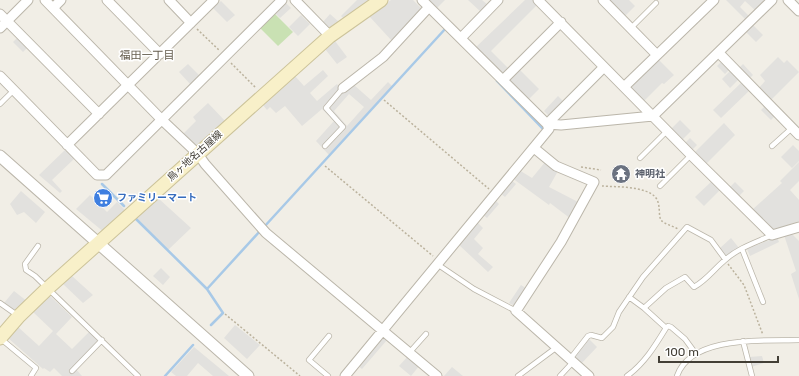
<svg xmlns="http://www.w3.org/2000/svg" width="799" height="376" viewBox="0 0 799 376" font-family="Rubik,'Noto Sans JP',sans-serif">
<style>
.green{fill:#c9e1b3}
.parking{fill:#e2e1de;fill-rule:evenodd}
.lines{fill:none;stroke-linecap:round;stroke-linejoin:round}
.stream{stroke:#a8c9e7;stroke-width:2.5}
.service-casing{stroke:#bbb6aa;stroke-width:6}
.minor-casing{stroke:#bbb6aa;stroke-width:11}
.tertiary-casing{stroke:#bbb6aa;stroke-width:13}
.secondary-casing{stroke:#ccc39a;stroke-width:15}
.path{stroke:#bbb29d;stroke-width:1.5;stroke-dasharray:2 2;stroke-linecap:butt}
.service{stroke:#fff;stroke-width:4.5}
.minor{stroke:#fff;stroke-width:9}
.tertiary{stroke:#fff;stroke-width:11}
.secondary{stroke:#f8f0c9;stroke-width:13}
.labels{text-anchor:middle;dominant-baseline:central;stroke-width:3;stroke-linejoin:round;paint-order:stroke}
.street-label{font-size:10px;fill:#433f36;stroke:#fff}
.worship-label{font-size:10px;font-weight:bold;fill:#5b616d;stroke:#fff;text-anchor:start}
.shop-label{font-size:10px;font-weight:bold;fill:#366cbe;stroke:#fff;text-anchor:start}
.neighbourhood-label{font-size:11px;fill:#645d4e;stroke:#fff}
</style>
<rect width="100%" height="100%" fill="#f1eee6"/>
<path class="green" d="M275,14L293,32L278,46L260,28Z"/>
<path class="parking" d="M357,0H371L344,19L341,16Z
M391,0H413L422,9L392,41L369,16Z
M429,0H445L437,8Z
M468,0H482L488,5L481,12Z
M525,0H533L538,4L491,51L509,69L505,73H501L475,48Z
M610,0H629L635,6L625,16Z
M726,0H769L757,12L745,1L740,7L751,18L747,21Z
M221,1L235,15L227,22L213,8Z
M286,3L291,8L280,18L275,13Z
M330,14L339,22L329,28L322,23Z
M301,15L310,24L298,36L289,27Z
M753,25L763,35L756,42L746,32Z
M18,37L28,47L23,52L13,42Z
M335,41L347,57L337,64L325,49Z
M778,57L784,63L787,60L799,72L770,101L758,89L765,81L760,75Z
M659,60L674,75L664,84L662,83L643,102L632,89L631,87Z
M722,61L730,69L725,74L717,66Z
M188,64L200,76L191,85L179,72Z
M743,64L753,75L749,79L739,68Z
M519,69L539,89L527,101L509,83V79Z
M323,70L328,76L310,93L317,101L337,84L339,87L354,85L371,100L388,82L392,86L329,155L316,141L334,121L322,109L302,126L285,106L276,113L270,107L267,110L263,105L295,76L304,86ZM349,94L364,107L347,126L334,111Z
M730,71L739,79L730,88L722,79Z
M742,82L750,90L721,118L713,110Z
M558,96L564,102L549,116L544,111Z
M208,103L226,122L198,147H195L182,135L196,121L193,117Z
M765,106L775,116L771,120L761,110Z
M680,120L691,131L681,141L670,130Z
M724,123L735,135L705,165L693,154Z
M690,138L697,145L691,151L684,144Z
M793,145L799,151V161L792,168L781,157Z
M66,149L75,158L52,180L62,191L60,193L39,175Z
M546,161L558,171L549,187L580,203L571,219L550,203L549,205L512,178L519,170L532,178Z
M799,162V181L790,190L799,200V221L777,229L771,228L753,209L782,183L780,181Z
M511,180L516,184L505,197L500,193Z
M712,181L720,190L704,206L695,197Z
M735,182L744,191L739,196L730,187Z
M21,191L45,212L36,223L24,212L17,215L10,204Z
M90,195L107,212L117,202L127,212L105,233L76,209Z
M158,198L191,228L168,250L136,218Z
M494,199L499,204L487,218L482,214Z
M477,222L483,228L474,239L483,248L478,254L493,267L488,272L458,244Z
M791,233L799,241V299L791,274L796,271L784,235Z
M777,237L779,242L750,256L747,249Z
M731,238L739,248L725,256L719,249Z
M161,268L170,277L163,285L153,276Z
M72,276L93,295L83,303L63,284Z
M521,285L527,289L515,306L509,303Z
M14,291L28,302L17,312L4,303Z
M50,296L72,317L56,334L72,349L90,331L98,339V342L74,367L82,376H62L54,368L50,372L44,368L43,369L8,338L18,327L39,346L53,331L33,312Z
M235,325L260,345L247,359L224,338Z
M383,336L387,340L362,369L357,365Z
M589,339L597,347L580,365L573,358Z
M194,347L229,376H213L198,363L187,376H176L171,372Z
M409,355L420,365L411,376L399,366Z
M762,356L764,363L751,367L749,357Z
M452,367L463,376H444Z"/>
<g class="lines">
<path class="stream" d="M497,81L543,129
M102,184L124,206
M136,219L207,289L223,313L211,325
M264,227L446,28
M207,289L260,231
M165,376L193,345"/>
<g class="service-casing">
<path id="service" d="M631,28L656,3
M0,104L14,90
M325,146L343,127L326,108L343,88
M772,146L792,128
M640,158L667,131
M660,186L691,155
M38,246L25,264L26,270L35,276L138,376
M742,249L763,302
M437,264L474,289L516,311
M629,297L644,308L666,328L668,326L671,327L685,339L696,354
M0,303L17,315
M644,308L666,288L685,277L694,287C707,280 714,269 725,260C738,248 757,242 772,235
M0,338L36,368L31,376
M743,341L752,376
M409,353L426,334
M570,359L588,336L591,335L602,338L613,327L619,312L643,277L687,227L711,240L725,259
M72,371L102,340
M328,376L309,360L329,336
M518,376L557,347
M560,376L573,362
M627,376C644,364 655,346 666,328
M677,376C691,335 765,341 799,340"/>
</g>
<g class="minor-casing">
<path id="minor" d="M45,0L162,120L198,154L205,164L266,233L437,376
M107,0L160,54
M169,0L191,23
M295,0L330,36
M538,0L691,155L772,235L799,227
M603,0L657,55
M788,0L799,11
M53,8L61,0
M0,14L99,114
M0,28L28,0
M461,38L498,0
M719,53L799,135
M0,76L97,175H106L282,0
M503,80L561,22
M624,87L714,0
M343,88L383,57L429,7
M547,124L561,125L653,116L772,0
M547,124L604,67
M67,145L214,0
M534,148L556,166L594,182L561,242L516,311L589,376
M345,376L549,129L547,124L422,0"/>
</g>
<g class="tertiary-casing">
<path id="tertiary" d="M0,156L248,376"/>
</g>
<g class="secondary-casing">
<path id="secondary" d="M0,338L19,316L47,289L330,36L381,0"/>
</g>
<path class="path" d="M197,29L220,51
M231,63L256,88
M384,100L489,189
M325,166L433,256
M581,167L601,170
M602,186C617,187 647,186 656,198C661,205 658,215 661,220C664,224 673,226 678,229
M728,264L744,285L763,335
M225,314L300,376"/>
<use href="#service" class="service"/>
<use href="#minor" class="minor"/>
<use href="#tertiary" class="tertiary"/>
<use href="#secondary" class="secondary"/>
</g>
<defs>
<g id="temple-disc" transform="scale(1)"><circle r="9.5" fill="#6b7280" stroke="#fff"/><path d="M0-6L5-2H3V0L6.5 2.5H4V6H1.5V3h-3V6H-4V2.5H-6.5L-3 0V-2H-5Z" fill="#fff"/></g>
<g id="supermarket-disc" transform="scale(1)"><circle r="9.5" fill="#3f7fe0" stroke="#fff"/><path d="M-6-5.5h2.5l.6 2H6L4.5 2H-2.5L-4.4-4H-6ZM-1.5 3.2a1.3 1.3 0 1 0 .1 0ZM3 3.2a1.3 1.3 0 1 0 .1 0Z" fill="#fff"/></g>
</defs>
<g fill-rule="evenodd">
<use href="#temple-disc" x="621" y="174"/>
<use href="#supermarket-disc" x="103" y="198"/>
</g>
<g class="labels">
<g class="street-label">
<text transform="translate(195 156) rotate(-42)">鳥ヶ地名古屋線</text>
</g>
<g class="worship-label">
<text x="635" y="174">神明社</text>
</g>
<g class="shop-label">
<text x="117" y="198">ファミリーマート</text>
</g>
<g class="neighbourhood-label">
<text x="147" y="55">福田一丁目</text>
</g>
</g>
<path d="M659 356v6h119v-6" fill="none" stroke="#433f36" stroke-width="2"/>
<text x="665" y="356" font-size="12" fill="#433f36" stroke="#ffffff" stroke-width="3" paint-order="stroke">100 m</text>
</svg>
